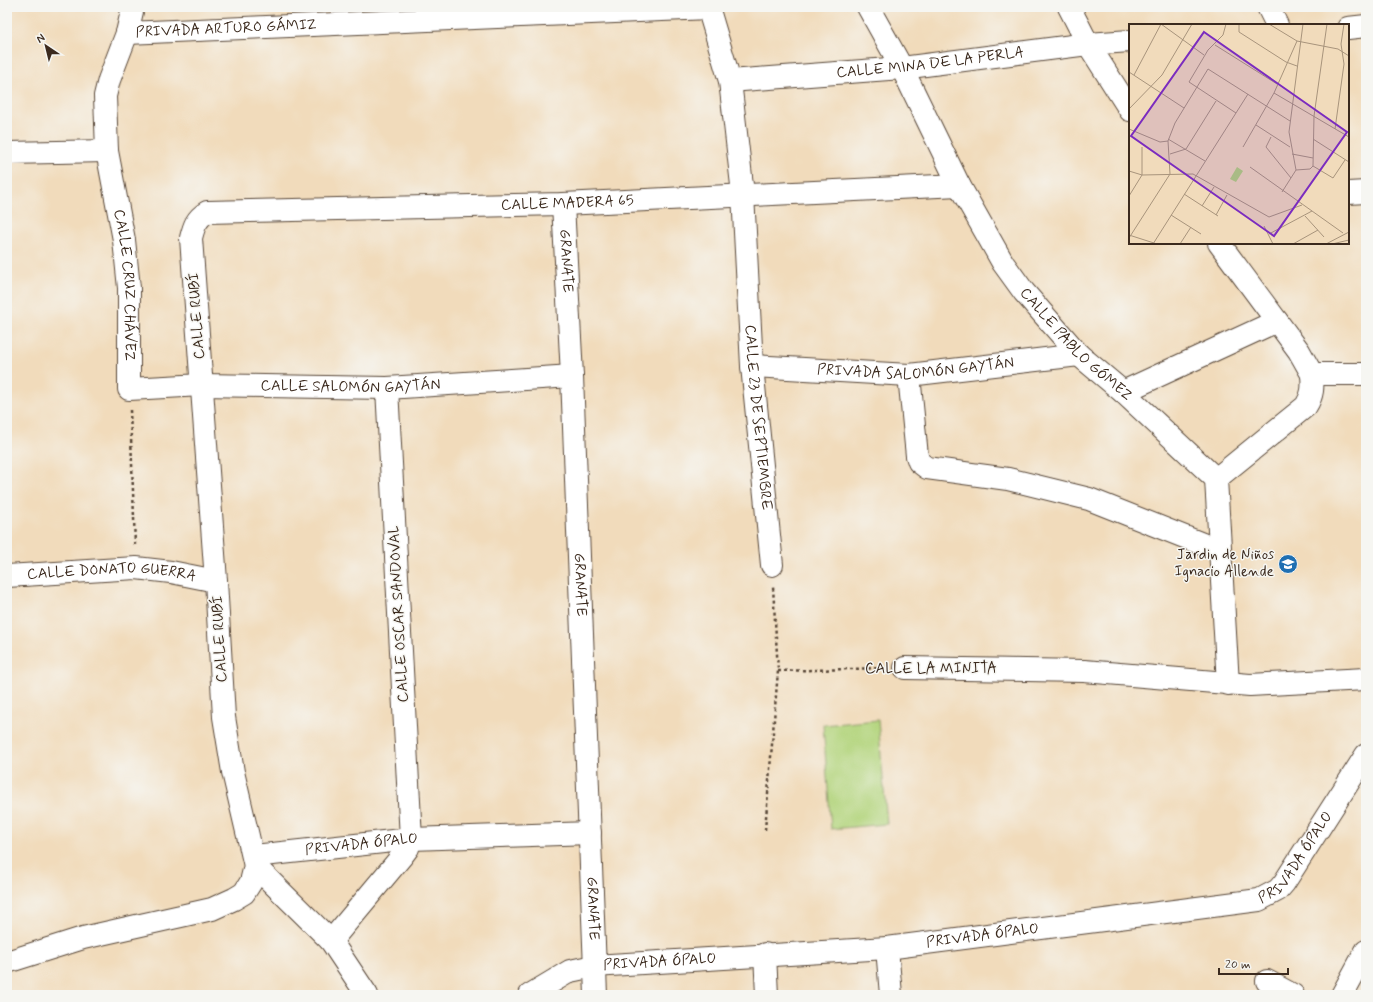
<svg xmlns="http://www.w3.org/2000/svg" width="1373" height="1002" viewBox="0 0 1373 1002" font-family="Mynerve,sans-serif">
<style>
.green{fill:#b2d47c;stroke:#767f4d}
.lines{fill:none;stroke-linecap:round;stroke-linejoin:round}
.minor-casing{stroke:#564536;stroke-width:24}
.path{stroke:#564536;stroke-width:2.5;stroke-dasharray:3 3;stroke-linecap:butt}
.minor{stroke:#fff;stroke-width:22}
.labels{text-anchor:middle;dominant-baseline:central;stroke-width:3;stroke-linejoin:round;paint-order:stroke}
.street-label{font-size:15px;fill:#3b2a1e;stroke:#f6f6f2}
.poi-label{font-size:15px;fill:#3b2a1e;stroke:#f6f6f2;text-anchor:end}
.inset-road{fill:none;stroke:#a8947c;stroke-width:1}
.view{fill:#7b2cbf;fill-opacity:0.15;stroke:#7b2cbf;stroke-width:2}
.inset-edge{fill:none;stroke:#3b2a1e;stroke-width:2}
</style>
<rect width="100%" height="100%" fill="#f6f6f2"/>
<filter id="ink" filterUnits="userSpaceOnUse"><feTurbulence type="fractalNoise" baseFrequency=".025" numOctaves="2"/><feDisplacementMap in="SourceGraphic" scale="8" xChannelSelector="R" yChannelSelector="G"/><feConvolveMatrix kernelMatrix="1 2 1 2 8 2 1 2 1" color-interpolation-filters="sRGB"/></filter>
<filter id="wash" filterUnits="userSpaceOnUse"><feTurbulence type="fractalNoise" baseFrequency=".012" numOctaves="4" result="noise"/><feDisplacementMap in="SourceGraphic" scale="16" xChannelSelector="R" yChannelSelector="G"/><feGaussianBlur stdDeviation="0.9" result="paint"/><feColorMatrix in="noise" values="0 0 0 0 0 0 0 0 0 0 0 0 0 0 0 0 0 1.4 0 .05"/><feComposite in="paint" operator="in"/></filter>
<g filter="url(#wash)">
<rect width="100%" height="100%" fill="#f1dbbb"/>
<path class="green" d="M878,720L887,824L831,829L823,725Z"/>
</g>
<g filter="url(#ink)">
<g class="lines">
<g class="minor-casing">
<g id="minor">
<path id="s1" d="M133,7L127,33L109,80L105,96L107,151L124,240L129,288V389L202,385L387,388L572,376"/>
<path id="s2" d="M708,7L730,81L743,194L752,366L772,565"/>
<path id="s3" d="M868,7L902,68L959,185L1003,263L1024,292L1079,355L1123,392L1216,479L1228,684"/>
<path d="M1069,7L1088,44L1130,110"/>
<path d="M1268,7L1277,25"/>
<path d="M1348,28L1366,26"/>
<path id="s4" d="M127,33L709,8"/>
<path id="s5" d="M730,81L902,68L1088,44L1130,41"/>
<path d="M7,153L107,151"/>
<path d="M1348,193L1366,192"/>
<path id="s6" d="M563,204L572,376L596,995"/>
<path d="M1219,243L1299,351L1312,374"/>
<path id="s7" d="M752,366L909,375L1079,355"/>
<path d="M909,375L917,456L919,462L927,468L1008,479L1089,499L1220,551"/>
<path d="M1123,392L1277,321"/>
<path d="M1216,479L1306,406C1313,395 1313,387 1312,374H1366"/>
<path id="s8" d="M7,576L136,568L171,572L216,581"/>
<path d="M905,668L1084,671L1250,685L1366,679"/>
<path id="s9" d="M254,856L411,839L590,833"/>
<path d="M331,941L402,856L408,848L411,839L387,388"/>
<path d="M887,948L891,995"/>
<path d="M765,954L767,995"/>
<path d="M7,962L83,938L212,909L234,899L244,893L251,882L255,866"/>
<path d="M1267,981L1293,995"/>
<path id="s10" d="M367,995L331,941L255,866L233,772L224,717L216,581L191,238C194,226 196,219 207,212L563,204L959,185"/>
<path id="s11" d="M530,995L570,971L594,966L887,948L1259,900L1278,890L1284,883L1366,755"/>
<path d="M1342,995L1366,951"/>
</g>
</g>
<path class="path" d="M130,410L135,545
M778,671L884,668
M765,830L778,671L773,587"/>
<use href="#minor" class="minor"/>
</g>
</g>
<defs>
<g id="school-disc" transform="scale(1)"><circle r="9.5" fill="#1f6fb2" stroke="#f6f6f2"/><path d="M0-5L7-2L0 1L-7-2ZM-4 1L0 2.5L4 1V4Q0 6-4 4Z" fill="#fff"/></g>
</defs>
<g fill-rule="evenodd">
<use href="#school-disc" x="1288" y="564"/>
</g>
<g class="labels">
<g class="street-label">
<text stroke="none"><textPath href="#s4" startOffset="99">PRIVADA ARTURO GÁMIZ</textPath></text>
<text stroke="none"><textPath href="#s5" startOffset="201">CALLE MINA DE LA PERLA</textPath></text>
<text stroke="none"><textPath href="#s10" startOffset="1196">CALLE MADERA 65</textPath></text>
<text stroke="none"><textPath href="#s6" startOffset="57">GRANATE</textPath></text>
<text stroke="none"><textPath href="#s1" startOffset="284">CALLE CRUZ CHÁVEZ</textPath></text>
<text transform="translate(197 316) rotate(-94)">CALLE RUBÍ</text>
<text stroke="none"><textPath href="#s3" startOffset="399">CALLE PABLO GÓMEZ</textPath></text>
<text stroke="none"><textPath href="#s7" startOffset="164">PRIVADA SALOMÓN GAYTÁN</textPath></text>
<text stroke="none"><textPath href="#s1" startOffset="610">CALLE SALOMÓN GAYTÁN</textPath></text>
<text stroke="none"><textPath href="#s2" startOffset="415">CALLE 23 DE SEPTIEMBRE</textPath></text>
<text stroke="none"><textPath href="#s8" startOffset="105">CALLE DONATO GUERRA</textPath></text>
<text stroke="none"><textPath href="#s6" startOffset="381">GRANATE</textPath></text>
<text transform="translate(399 614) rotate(-93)">CALLE OSCAR SANDOVAL</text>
<text transform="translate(220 639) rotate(-93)">CALLE RUBÍ</text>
<text x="931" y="669">CALLE LA MINITA</text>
<text stroke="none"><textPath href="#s9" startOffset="108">PRIVADA ÓPALO</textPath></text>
<text stroke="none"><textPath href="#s11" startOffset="797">PRIVADA ÓPALO</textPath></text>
<text stroke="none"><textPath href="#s6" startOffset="705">GRANATE</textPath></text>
<text stroke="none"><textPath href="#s11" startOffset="461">PRIVADA ÓPALO</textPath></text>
<text stroke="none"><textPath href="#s11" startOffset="137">PRIVADA ÓPALO</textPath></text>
</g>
<g class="poi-label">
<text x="1274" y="555">Jardin de Niños<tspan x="1274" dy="17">Ignacio Allende</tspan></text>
</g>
</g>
<g transform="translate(1129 24)">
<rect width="220" height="220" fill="#f1dbbb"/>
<path d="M108,143L114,147L107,158L101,155Z" fill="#b2d47c"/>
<path class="inset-road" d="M32,0L75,31M97,0L94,11L79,26L60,58L107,89M110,0V8L157,38L168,42M140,0L168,17L209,25L220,32M86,21L148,60M0,48L55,84M5,51L32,0M145,69L220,113M0,85L33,51L63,0M127,101L161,123M0,105L31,118L39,117M206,105L215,40L212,20L215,0M142,113L137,123L162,154M39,115L76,137M184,115L220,138M114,123L145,69L168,17M41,130L57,125L87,77M163,130L184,134M184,142L185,92L198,0M121,143L214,209M167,146L181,145L184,142L204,154L216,136M0,147L13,151L64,150L140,193L173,181M153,168L167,146L160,108L174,0M55,170L89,192M0,172L13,151V123M73,182L85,163M42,191L72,210M87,191L98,171M176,192L195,213M135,202L144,220M140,210L183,187M0,211L28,220M0,214L41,150L39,117L46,99L79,45L161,97M24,220L119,70M51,220L62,203M164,220L189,206M197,220L220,208M203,220L220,216"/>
<path class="view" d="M75,8L218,108L145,212L2,112Z"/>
<rect width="220" height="220" class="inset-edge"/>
</g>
<rect width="1373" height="1002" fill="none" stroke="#f6f6f2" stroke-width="24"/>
<g transform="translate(46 46) rotate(325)" stroke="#f6f6f2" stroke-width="3" paint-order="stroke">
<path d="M0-3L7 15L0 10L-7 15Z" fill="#3b2a1e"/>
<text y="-6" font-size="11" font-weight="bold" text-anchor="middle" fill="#3b2a1e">N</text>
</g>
<path d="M1219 968v6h69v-6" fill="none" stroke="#3b2a1e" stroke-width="2"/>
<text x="1225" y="968" font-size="12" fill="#3b2a1e" stroke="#f6f6f2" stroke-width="3" paint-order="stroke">20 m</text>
</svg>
